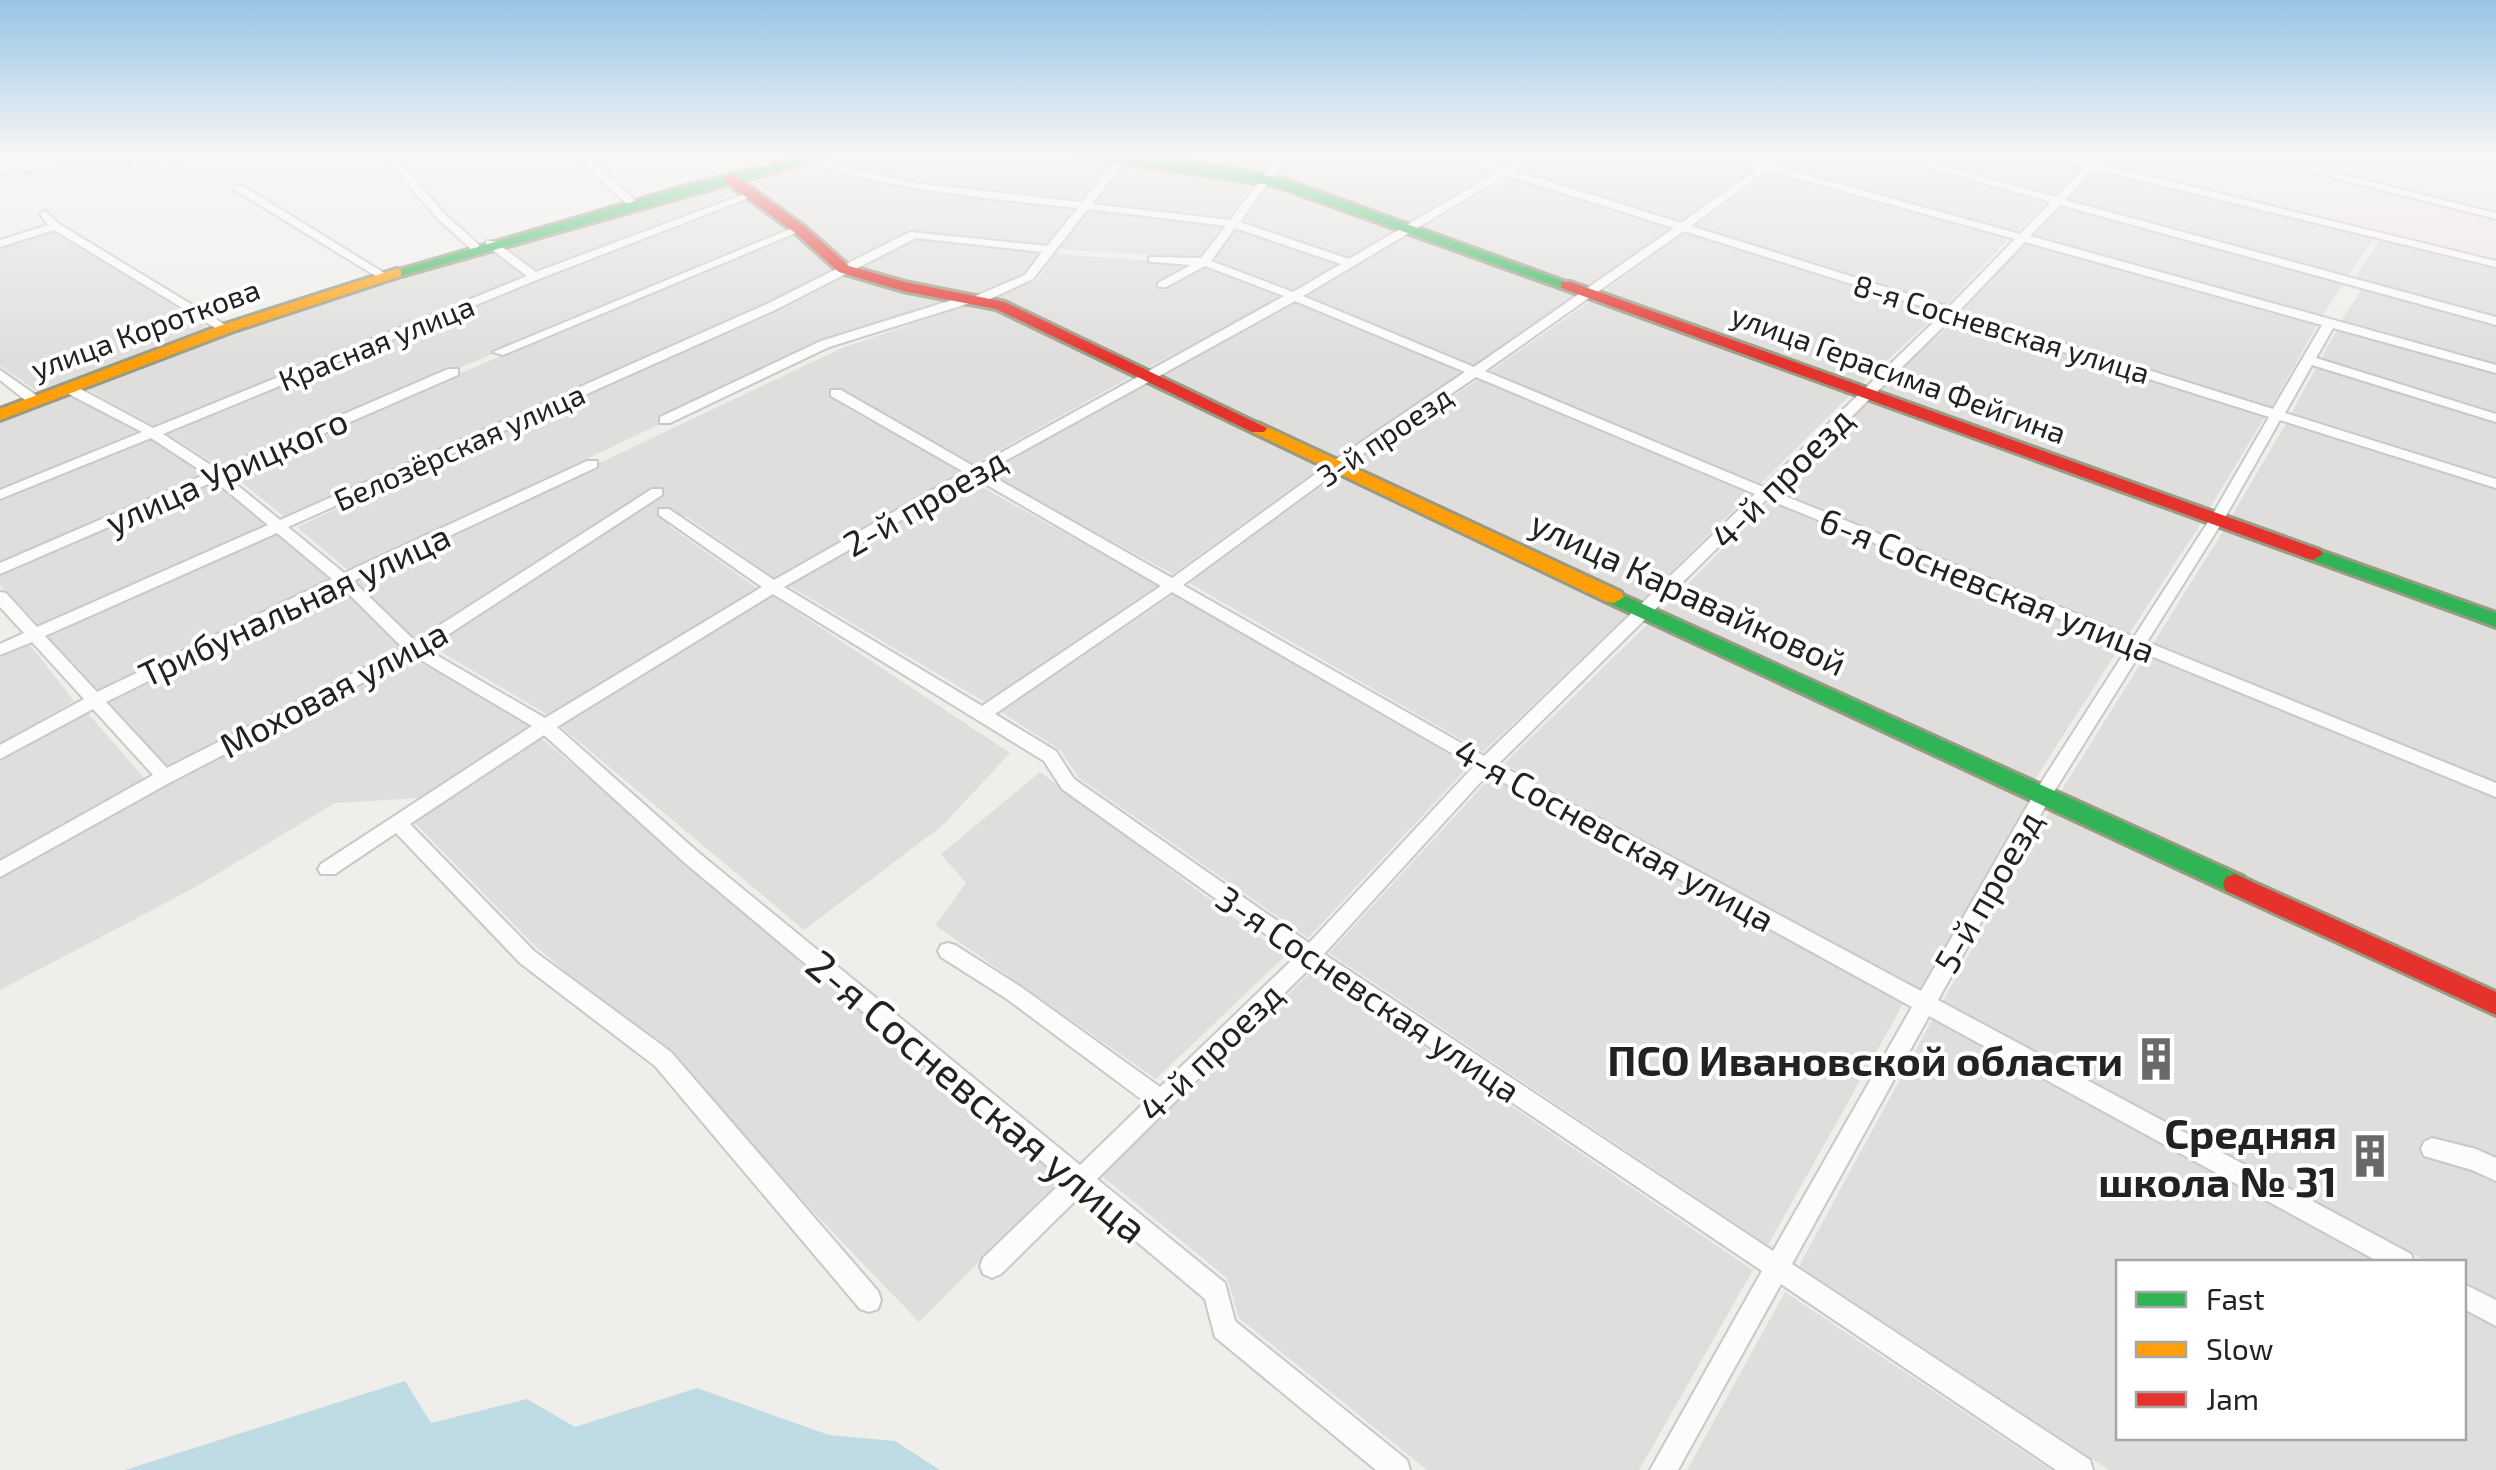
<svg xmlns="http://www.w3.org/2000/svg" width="2496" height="1470" viewBox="0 0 2496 1470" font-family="'Exo 2',sans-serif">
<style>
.residential{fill:#dfdedc}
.industrial{fill:#ede4e9}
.parking{fill:#e0dfde}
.water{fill:#bfdbe3}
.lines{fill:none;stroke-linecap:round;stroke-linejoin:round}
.street-casing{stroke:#c9c8c7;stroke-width:4}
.fast-casing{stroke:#999a82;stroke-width:6}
.slow-casing{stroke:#999a82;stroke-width:6}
.jam-casing{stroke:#999a82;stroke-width:6}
.street{fill:#fdfcfc;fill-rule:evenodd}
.fast{fill:#30b455;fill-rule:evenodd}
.slow{fill:#ff9f0a;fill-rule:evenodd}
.jam{fill:#e5322d;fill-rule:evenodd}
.rail{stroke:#ccc;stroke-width:4;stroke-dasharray:12 12;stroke-linecap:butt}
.labels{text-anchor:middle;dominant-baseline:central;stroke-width:8;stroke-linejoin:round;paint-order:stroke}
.far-street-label{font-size:30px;fill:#222;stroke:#fff}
.street-label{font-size:35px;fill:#222;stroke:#fff}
.near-poi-label{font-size:42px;font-weight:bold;fill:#222;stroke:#fff;text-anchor:end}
.near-street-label{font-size:42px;fill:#222;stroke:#fff}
</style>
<rect width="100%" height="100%" fill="#f0eeeb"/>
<path class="residential" d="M845,154H1043L1112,162L1081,202L916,183L823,159Z
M1133,154H1278L1262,176L1130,158Z
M1311,154H1444L1500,173L1406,225L1268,178L1271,173Z
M1542,154H1710L1759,168L1679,223L1510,171Z
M1794,154H1880L2049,201L2014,233L1779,167Z
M1902,154H2047L2087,165L2054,196Z
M808,162L850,176L1076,208L1044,248L916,232L847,263L740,179Z
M1125,164L1255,180L1227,219L1095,204Z
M2094,167L2259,209L2374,238L2349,275L2069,200Z
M1772,171L2009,238L1946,306L1693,227Z
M1512,177L1672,228L1586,289L1419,229Z
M1266,181L1397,230L1349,258L1235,223Z
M726,183L745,197L156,427L83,387L229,331L472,251Z
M751,197L789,229L222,468L166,433L521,285Z
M2064,205L2346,281L2321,317L2029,237Z
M1090,210L1225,223L1199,258L1059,249Z
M1236,226L1343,262L1293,290L1214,261Z
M50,231L129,277L212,330L41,394L0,366V247Z
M1686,232L1940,312L1859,386L1600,294Z
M795,234L835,269L766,304L287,519L230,473L637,297Z
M1410,234L1578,295L1475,366L1306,296Z
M914,235L1044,252L1027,276L976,299L851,268Z
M2381,239L2496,267V320L2353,280Z
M2025,243L2317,325L2271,408L1963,311Z
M1055,254L1201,264L1287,295L1145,369L1058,326L1006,302L991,299L1038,279Z
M845,274L954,302L832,342L350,572L297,527L776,309Z
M2364,286L2496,323V365L2341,321Z
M1592,300L1852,393L1759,485L1489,372Z
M1295,301L1464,373L1335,457L1158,376Z
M967,305L995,309L1132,376L973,465L859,399H846L845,407L966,473L775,578L687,517H672L669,526L757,588L548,715L431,646L664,495V487L650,489L417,641L352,580L842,348Z
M1957,318L2266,415L2208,511L1877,392Z
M2338,328L2496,373V417L2321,359Z
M2317,366L2496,419V480L2291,414Z
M1479,379L1750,494L1640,602L1351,464Z
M1145,383L1323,466L1173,574L986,473Z
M69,391L143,433L0,491V420Z
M1869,400L2203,520L2129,634L1778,493Z
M2287,422L2496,490V613L2230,519Z
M149,435L205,474L0,565V498Z
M1339,473L1629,613L1483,752L1189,583Z
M213,477L275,526L41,627L0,585V573Z
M971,481L1158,585L985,702L789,586Z
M1769,502L2121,645L2034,781L1660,612Z
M2225,528L2496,626V782L2153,644Z
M280,531L339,581L96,694L41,633Z
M341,585L405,649L170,771L100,701Z
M1174,594L1469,766L1308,938L1079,778L1060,750L1001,712Z
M773,596L1010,753L943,825L804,930L559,725Z
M1649,623L2036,799L1923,991L1504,764Z
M27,641L74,701L0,744V655Z
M2146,655L2496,798V994L2060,793Z
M409,657L536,725L421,798L335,803L194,888L0,990V877L172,780Z
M86,711L144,778L0,860V760Z
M541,738L1062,1178L919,1322L654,1046L534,945L414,822Z
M1040,772L1285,956L1156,1079L935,925L966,883L941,854Z
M1490,778L1903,1004L1768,1245L1329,953Z
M2052,807L2496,1014V1299L2464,1281V1262H2428L1943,1001Z
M1312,971L1753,1270L1639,1470H1427L1239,1318L1227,1278L1102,1176Z
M1932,1020L2376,1262H2118V1438H2464V1311L2496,1328V1470H2109L1799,1266Z
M1785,1292L2051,1470H1687Z"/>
<path class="industrial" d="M2104,154H2235L2496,220V261L2093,165Z
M2260,154H2496V213Z"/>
<path class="parking" d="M2115,154H2210L2194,174L2154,164L2147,172L2108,162Z"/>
<path class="water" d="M405,1381L431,1423L527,1399L575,1427L697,1388L829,1435L895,1441L940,1470H125Z"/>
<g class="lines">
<g class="street-casing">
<path id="street" d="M573,154H584L638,203V207H630Z
M746,154H758L773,167L764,169Z
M1120,154H1131L1092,204L1230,220L1280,154H1290L1240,222L1349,259L1497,172L1446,154H1462L1504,167L1526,154H1539L1514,170L1681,223L1758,168L1715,154H1733L1764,163L1776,154H1788L1774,166L2020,234L2051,202L1882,154H1900L2056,197L2085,167L2038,154H2057L2089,162L2097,154H2108L2099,164L2496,261V267L2094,169L2065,200L2496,317V325L2060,205L2030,236L2496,365V373L2333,328L2316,358L2496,414V422L2312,365L2285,413L2496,479V488L2280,420L2224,519L2147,642L2496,783V797L2141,652L2050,798L1938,1000L2411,1254L2414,1262H2379L1929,1016L1792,1264L2090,1460L2093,1470H2056L1781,1284L1678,1470H1650L1762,1271L1311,967L1097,1179L1225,1283L1235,1321L1407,1460L1410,1470H1376L1215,1337L1205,1299L1081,1195L1001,1274L992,1278L983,1274L980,1266L983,1258L1064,1180L685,863L544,735L410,824L534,951L671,1052L878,1291L881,1300L878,1309L869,1312L860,1309L655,1066L520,963L396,833L335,874H321L318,869L321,864L532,726L414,656L171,782L0,877V861L153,775L93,709L0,759V745L84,699L32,642L0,655V644L24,633L0,607V592L6,593L37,627L268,525L215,481L0,574V563L206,474L151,438L0,499V490L142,432L63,391V385H73L153,428L527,276L486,245V241H494L536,272L750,192L759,194L539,279L163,434L217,469L448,369H458V375L226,476L280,520L767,304L910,232L1047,246L1078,208C986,198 895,191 806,161V157L913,183L1082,202ZM1767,170L2015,239L1949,307L1691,226ZM1506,175L1674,228L1474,367L1303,296ZM1088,209L1226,226L1201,258L1149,257V261L1153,262L1191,265L1158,283V287H1166L1205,266L1284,296L975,467L841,390H831V396L964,472L774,580L669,509H659V515L762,587L545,718L426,649L662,495V489H652L415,641L353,581L597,467V461H587L344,573L288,527L775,310L916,238L1042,252L1025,275L971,298L962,297L821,341L660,417V423H670L829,347L970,303L979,304L1033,279ZM1235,228L1341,264L1293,292L1211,261ZM1684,231L1943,313L1763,487L1485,371ZM2025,242L2322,325L2273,409L1959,311ZM1295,301L1465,372L1332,462L1172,578L985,472ZM1953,317L2269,417L2210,519L2134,637L1775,492ZM1476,377L1755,494L1484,756L1183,585L1342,468ZM975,478L1161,586L982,706L784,587ZM1767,499L2128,647L2037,789L1921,991L1498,764ZM277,533L332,579L97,692L45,636ZM341,586L403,648L167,768L106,702ZM1172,592L1474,766L1309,943L1074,779L1056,751L995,714ZM773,594L1044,761L1062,789L1296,956L1160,1087L1021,987L955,945L948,943L941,945L938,951L941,957L1007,999L1145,1102L1080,1165L699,853L557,727ZM1488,774L1912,1007L1773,1251L1324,954Z
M2240,154H2259L2496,213V219Z
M390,160H398L446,215L479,245V249H471L438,219L390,164Z
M235,186H243L389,276L379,278L235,190Z
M45,211L59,224L232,329L222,332L54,230L0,247V240L48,225L40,214Z
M795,227L805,229L503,355L493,352Z
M0,370L40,398V404H30L0,380Z
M2432,1138L2476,1149L2496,1158V1181L2472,1170L2424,1156L2421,1149L2424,1142Z
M2464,1284L2496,1300V1326L2464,1309Z"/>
</g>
<g class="fast-casing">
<path id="fast" d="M814,154H837L401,276L389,273L693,184Z
M1065,154C1138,154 1215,163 1286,180L1574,285L1561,288L1276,186Z
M2313,548L2496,613V627L2306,558L2303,554Z
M1614,591L2244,877L2247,884L2244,891L2235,894L2226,891L1607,602L1604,597Z"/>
</g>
<g class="slow-casing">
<path id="slow" d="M396,269L401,270V276L234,331L0,420V409L222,325Z
M1258,423L1621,592L1624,597L1614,603L1607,602L1252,432V424Z"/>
</g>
<g class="jam-casing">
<path id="jam" d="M725,176H735L804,226L849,266L905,282L1005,302L1267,428L1264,432H1252L996,309L903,291L839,272L794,232L725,182Z
M1561,282H1571L2320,550L2323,554L2313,560L2306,558L1561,288Z
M2235,874L2496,992V1015L2226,891L2223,884L2226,877Z"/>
</g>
<use href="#street" class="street"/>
<use href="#fast" class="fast"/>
<use href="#slow" class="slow"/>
<use href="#jam" class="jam"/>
<path class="rail" d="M0,175L229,154"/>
</g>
<linearGradient id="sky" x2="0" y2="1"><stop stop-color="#97c4e6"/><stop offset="0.43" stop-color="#f8f7f6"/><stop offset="1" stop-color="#f8f7f6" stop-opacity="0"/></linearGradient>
<rect width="2496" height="360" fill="url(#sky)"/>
<defs>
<g id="building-bare" transform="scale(3.45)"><path d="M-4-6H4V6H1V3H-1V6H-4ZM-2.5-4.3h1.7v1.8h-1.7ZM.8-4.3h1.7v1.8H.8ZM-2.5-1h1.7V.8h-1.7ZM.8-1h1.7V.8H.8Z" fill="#6a6968" stroke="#fff" stroke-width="2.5" paint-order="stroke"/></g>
</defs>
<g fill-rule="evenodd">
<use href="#building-bare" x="2156" y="1059"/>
<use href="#building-bare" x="2370" y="1156"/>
</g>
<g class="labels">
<g class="far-street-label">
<text transform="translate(145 328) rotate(-20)">улица Короткова</text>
<text transform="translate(2002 328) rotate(17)">8-я Сосневская улица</text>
<text transform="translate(376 342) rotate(-22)">Красная улица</text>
<text transform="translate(1899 373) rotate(20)">улица Герасима Фейгина</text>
<text transform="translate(1384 435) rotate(-34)">3-й проезд</text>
<text transform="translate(459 446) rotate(-24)">Белозёрская улица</text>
</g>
<g class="street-label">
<text transform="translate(226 470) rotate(-24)">улица Урицкого</text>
<text transform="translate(1781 477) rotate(-45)">4-й проезд</text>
<text transform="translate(924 501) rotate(-30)">2-й проезд</text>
<text transform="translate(1988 584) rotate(22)">6-я Сосневская улица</text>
<text transform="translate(1689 592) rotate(25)">улица Каравайковой</text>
<text transform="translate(294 604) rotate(-25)">Трибунальная улица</text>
<text transform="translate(333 688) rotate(-28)">Моховая улица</text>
<text transform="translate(1615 834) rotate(29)">4-я Сосневская улица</text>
<text transform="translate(1987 891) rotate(-60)">5-й проезд</text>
<text transform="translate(1369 993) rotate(34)">3-я Сосневская улица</text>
<text transform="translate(1210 1051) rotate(-44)">4-й проезд</text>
</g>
<g class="near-poi-label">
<text x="2123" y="1059">ПСО Ивановской области</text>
<text x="2337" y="1132">Средняя<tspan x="2337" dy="48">школа № 31</tspan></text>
</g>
<g class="near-street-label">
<text transform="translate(978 1095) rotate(40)">2-я Сосневская улица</text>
</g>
</g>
<rect x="2116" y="1260" width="350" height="180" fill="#ffffff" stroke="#a7a7a7" stroke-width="2.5"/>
<rect x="2136" y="1292" width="50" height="15" fill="#30b455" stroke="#a7a7a7" stroke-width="2.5"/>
<text x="2206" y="1310" font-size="30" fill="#222222">Fast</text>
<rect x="2136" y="1342" width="50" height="15" fill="#ff9f0a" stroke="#a7a7a7" stroke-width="2.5"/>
<text x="2206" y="1360" font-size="30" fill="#222222">Slow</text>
<rect x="2136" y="1392" width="50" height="15" fill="#e5322d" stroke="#a7a7a7" stroke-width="2.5"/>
<text x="2206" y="1410" font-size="30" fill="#222222">Jam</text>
</svg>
